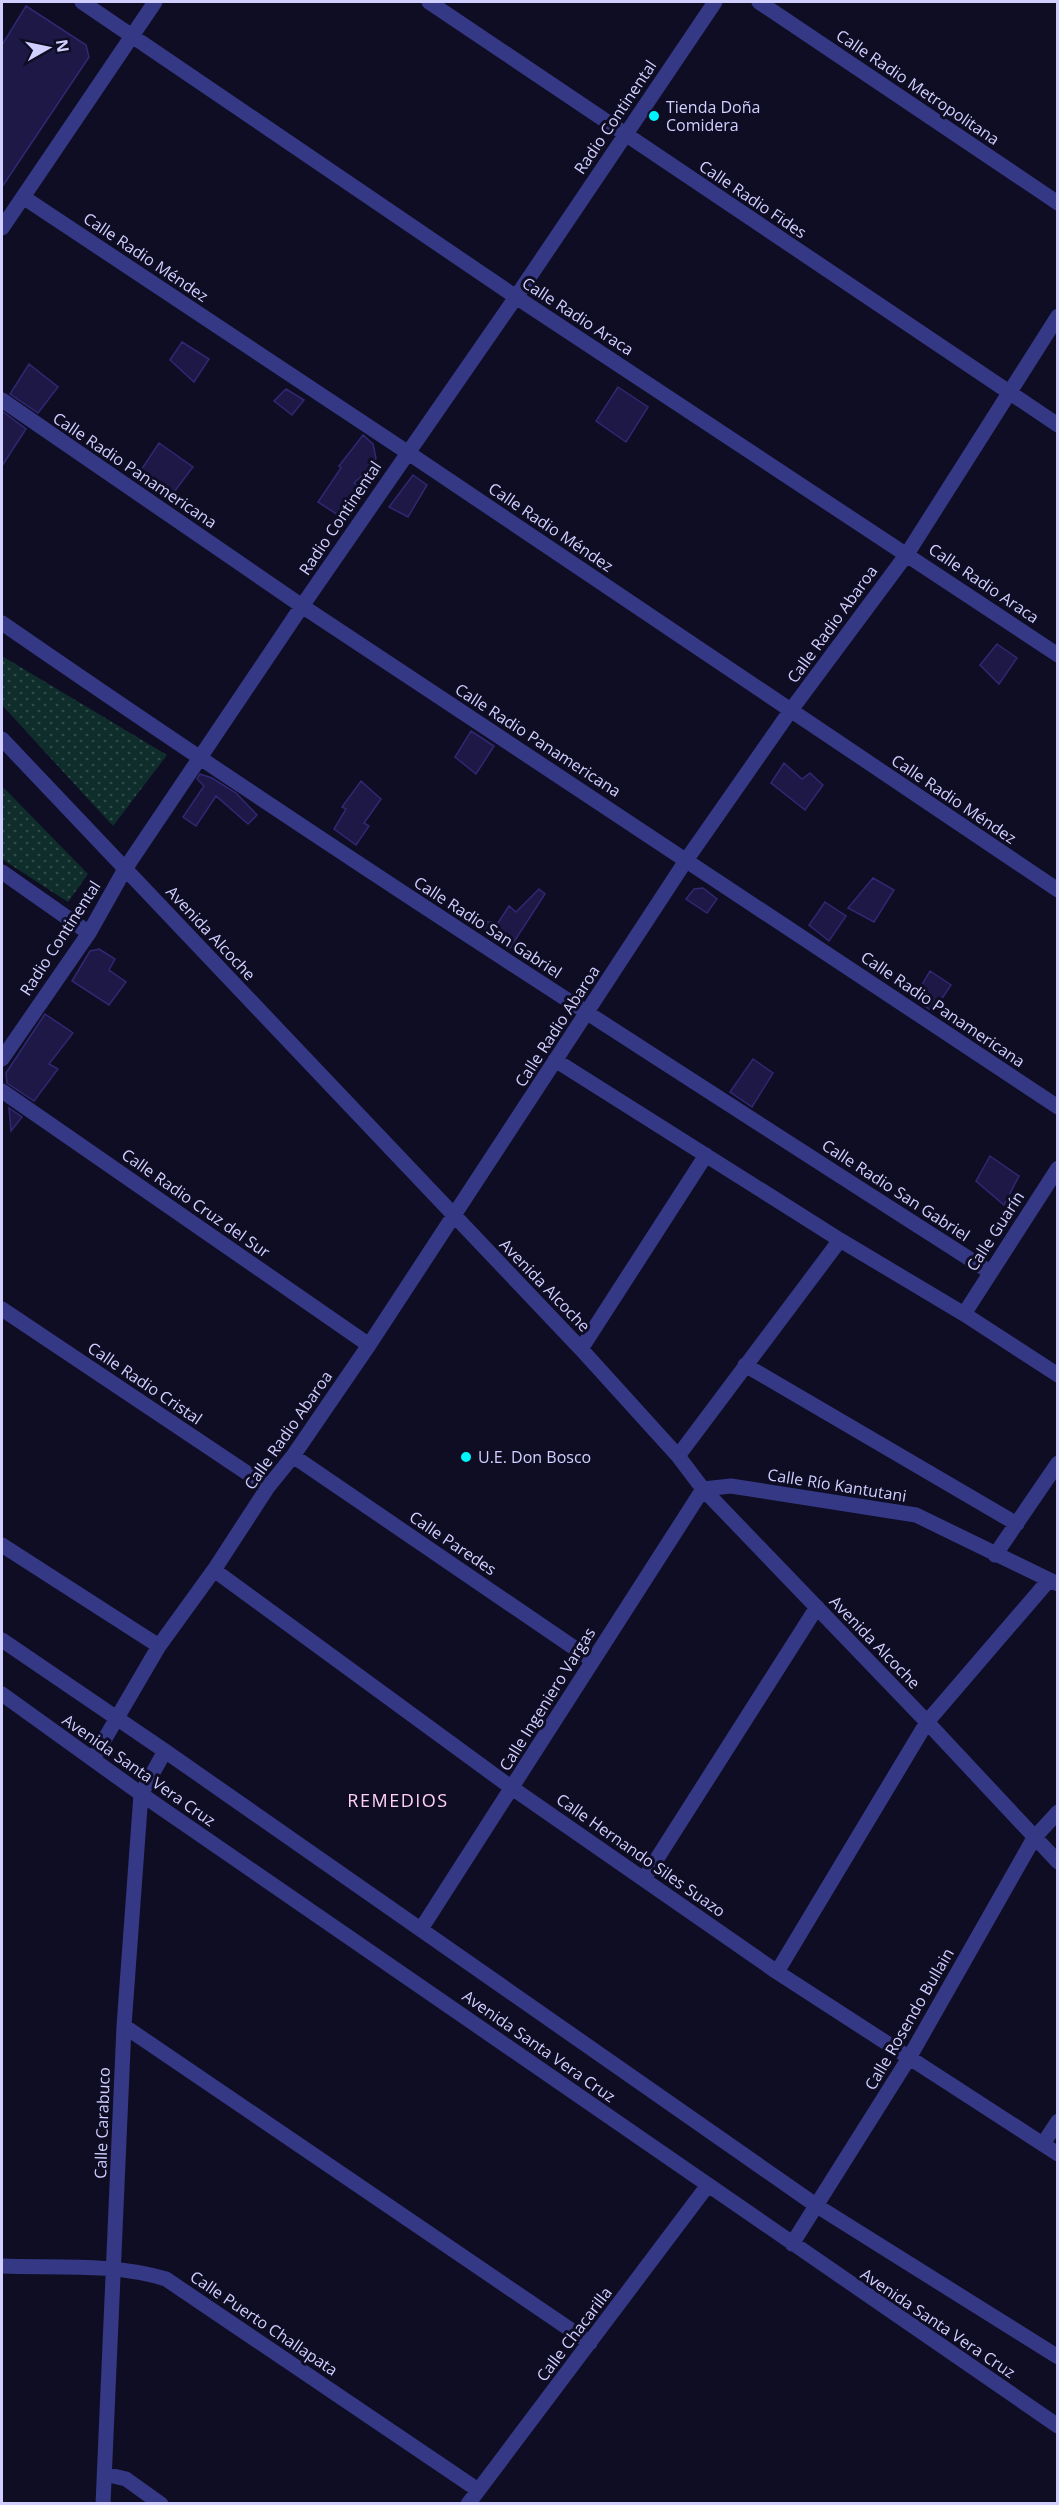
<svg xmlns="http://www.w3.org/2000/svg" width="1059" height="2505" viewBox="0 0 1059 2505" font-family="'Open Sans',sans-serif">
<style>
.park{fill:url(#park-dots)}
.building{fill:#1d1846;stroke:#312873;stroke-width:1.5}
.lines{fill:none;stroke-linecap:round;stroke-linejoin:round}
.minor{stroke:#353885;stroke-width:15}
.poi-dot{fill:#00f5fa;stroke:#0f0d24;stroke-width:2}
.labels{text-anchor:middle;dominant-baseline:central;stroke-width:6;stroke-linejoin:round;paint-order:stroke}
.street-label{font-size:16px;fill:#d1cfff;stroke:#0f0d24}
.poi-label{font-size:16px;fill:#d1cfff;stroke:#0f0d24;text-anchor:start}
.neighbourhood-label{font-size:18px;letter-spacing:1.5px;fill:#ffd1f2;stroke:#0f0d24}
</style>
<defs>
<pattern id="park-dots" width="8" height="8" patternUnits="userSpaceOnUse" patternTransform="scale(1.5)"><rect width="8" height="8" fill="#0f2e2b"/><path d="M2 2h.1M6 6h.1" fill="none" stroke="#314b4b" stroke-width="1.8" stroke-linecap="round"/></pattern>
</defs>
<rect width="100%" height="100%" fill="#0f0d24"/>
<path class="park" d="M2,656L167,755L113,826L2,705Z
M2,786L88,874L68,902L2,859Z"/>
<path class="building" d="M26,6L86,45L89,57L2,187V45Z
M182,342L209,359L194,382L170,360Z
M29,364L58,387L38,413L10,394Z
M618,387L648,407L626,442L596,421Z
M286,389L304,400L292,415L274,401Z
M2,411L26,429L2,466Z
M363,435L373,444L376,458L368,471L354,483L359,487L338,515L318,502L341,468L339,466Z
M159,443L193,467L168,500L137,476Z
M413,475L427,485L408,517L389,507Z
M997,644L1017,658L999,684L980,665Z
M471,731L494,746L476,774L455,757Z
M784,763L802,779L810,773L823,785L805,810L771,783Z
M200,774L212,778L236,793L257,815L248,824L216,796L196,826L183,817L204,786L197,779Z
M361,781L381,799L364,823L369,826L356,845L334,829L346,809L342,807Z
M873,878L894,890L874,922L848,908Z
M703,888L717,899L707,913L686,899L694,889Z
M539,889L545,894L510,948L472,920L498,923L509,906L516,912Z
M825,902L846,916L829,941L809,925Z
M99,949L115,959L109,970L126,982L109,1005L72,981L90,951Z
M930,971L951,985L933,1012L914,998Z
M45,1014L73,1033L49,1064L58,1069L34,1101L7,1083L6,1073Z
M753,1059L773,1073L752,1107L730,1092Z
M9,1108L22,1117L11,1131Z
M990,1156L1019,1176L1004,1205L976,1181Z"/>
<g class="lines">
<path class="minor" d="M82,2L516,297L1058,655
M429,2L1058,425
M759,2L1058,203
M23,197L407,452L1058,890
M2,228L155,2
M2,400L302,606L1058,1107
M2,623C326,847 658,1059 990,1272
M2,739L581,1349L678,1456L703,1489L927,1722L1058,1862
M2,872L89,933
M2,1059L89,933L125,869L302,606L516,297L715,2
M555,1060L840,1240L964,1314L1058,1375
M2,1091L369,1345
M2,1309L268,1487
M964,1314L1058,1168
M581,1349L706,1155
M745,1365L1017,1524
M293,1456L592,1660
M678,1456L840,1240
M2,1545L159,1646
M995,1555L1058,1463
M214,1570L512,1788L777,1972L1058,2154
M2,1640L165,1751L817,2206L1058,2357
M2,1694L141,1794L1058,2426
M93,1759L159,1646L214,1570L268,1487L293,1456L369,1345L687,859L791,710L907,554L1058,316
M644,1879L817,1607
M421,1929L703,1489L731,1486L916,1515L1058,1584
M777,1972L927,1722L1049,1580
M124,2026L590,2343
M1043,2144L1058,2121
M792,2244L909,2058L1034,1838L1058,1812
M2,2266C56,2268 114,2263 166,2279L478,2490
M105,2474L126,2479L161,2504
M103,2504L124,2026L141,1794L165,1751
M468,2504L708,2185"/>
</g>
<g class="poi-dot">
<circle cx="654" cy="116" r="6"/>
<circle cx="466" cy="1457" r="6"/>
</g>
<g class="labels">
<g class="street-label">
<text transform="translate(918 87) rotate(34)">Calle Radio Metropolitana</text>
<text transform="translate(615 117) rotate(-56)">Radio Continental</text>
<text transform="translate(753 199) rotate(34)">Calle Radio Fides</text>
<text transform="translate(146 257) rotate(34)">Calle Radio Méndez</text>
<text transform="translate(578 316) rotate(33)">Calle Radio Araca</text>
<text transform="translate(135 470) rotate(34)">Calle Radio Panamericana</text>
<text transform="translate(340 518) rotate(-56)">Radio Continental</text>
<text transform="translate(551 527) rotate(34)">Calle Radio Méndez</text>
<text transform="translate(984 583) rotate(34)">Calle Radio Araca</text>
<text transform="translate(832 624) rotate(-54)">Calle Radio Abaroa</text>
<text transform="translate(538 740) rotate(33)">Calle Radio Panamericana</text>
<text transform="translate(954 799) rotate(34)">Calle Radio Méndez</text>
<text transform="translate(488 927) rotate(33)">Calle Radio San Gabriel</text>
<text transform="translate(211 933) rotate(47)">Avenida Alcoche</text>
<text transform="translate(60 938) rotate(-57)">Radio Continental</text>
<text transform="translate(943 1009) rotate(34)">Calle Radio Panamericana</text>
<text transform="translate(557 1026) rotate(-57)">Calle Radio Abaroa</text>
<text transform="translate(896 1190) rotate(33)">Calle Radio San Gabriel</text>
<text transform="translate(196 1203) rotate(35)">Calle Radio Cruz del Sur</text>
<text transform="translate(995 1231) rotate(-57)">Calle Guarín</text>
<text transform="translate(545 1285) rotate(46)">Avenida Alcoche</text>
<text transform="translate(145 1383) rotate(34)">Calle Radio Cristal</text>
<text transform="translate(288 1430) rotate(-55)">Calle Radio Abaroa</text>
<text transform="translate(837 1485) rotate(9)">Calle Río Kantutani</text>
<text transform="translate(453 1543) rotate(34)">Calle Paredes</text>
<text transform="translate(875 1642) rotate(46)">Avenida Alcoche</text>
<text transform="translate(547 1699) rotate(-58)">Calle Ingeniero Vargas</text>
<text transform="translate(139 1770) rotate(35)">Avenida Santa Vera Cruz</text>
<text transform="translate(641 1855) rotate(35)">Calle Hernando Siles Suazo</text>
<text transform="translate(909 2019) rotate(-60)">Calle Rosendo Bullain</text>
<text transform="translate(539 2046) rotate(35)">Avenida Santa Vera Cruz</text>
<text transform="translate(102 2123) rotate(-88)">Calle Carabuco</text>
<text transform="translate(264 2323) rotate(34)">Calle Puerto Challapata</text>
<text transform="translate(938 2323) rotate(34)">Avenida Santa Vera Cruz</text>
<text transform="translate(574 2334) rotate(-53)">Calle Chacarilla</text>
</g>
<g class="poi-label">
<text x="666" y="107">Tienda Doña<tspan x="666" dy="18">Comidera</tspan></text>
<text x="478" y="1457">U.E. Don Bosco</text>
</g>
<g class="neighbourhood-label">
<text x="398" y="1800">REMEDIOS</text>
</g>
</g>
<rect width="1059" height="2505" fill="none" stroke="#d1cfff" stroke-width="6"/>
<g transform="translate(48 48) rotate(81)" stroke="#0f0d24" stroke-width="4.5" paint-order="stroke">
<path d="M0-4.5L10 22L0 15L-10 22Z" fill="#d1cfff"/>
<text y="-9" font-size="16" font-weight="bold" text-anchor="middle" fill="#d1cfff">N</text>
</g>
</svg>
